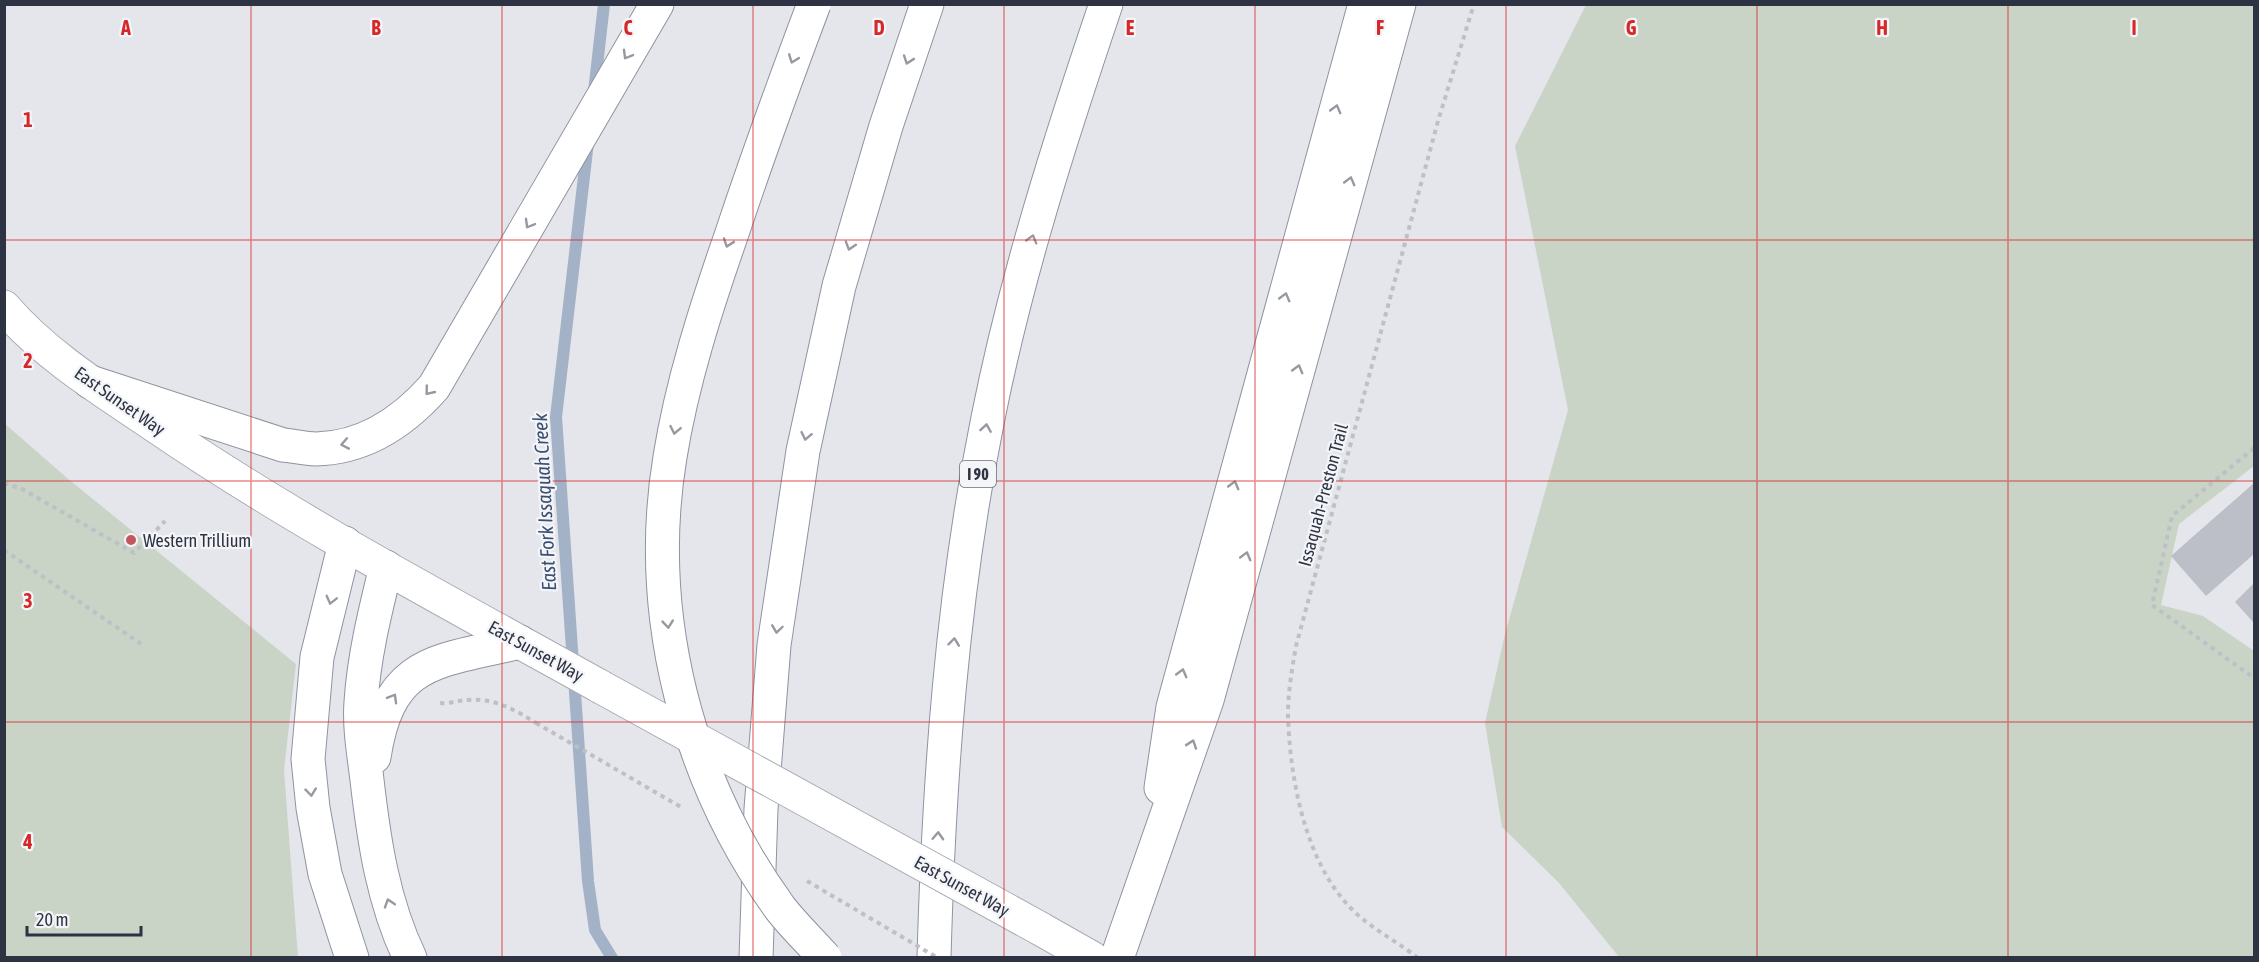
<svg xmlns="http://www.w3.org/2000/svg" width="2259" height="962" viewBox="0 0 2259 962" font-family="'Asap Condensed',sans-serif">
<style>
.green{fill:#c9d4c6}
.shadow{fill:#0003}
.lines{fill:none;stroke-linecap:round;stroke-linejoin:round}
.stream{stroke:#a3b2c7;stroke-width:12}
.building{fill:#bcbfc7}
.secondary-casing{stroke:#a9adb5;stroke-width:35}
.motorway-casing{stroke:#8d93a0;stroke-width:35}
.path{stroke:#bec0c6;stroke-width:4;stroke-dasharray:4.5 4.5;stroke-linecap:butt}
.secondary{stroke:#fff;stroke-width:33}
.motorway{stroke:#fff;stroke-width:33}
.secondary-bridge-casing{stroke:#a9adb5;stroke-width:35;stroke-linecap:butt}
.motorway-bridge-casing{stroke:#8d93a0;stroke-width:35;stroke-linecap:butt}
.path-bridge{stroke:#bec0c6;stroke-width:4;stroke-dasharray:4.5 4.5;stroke-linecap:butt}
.secondary-bridge{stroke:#fff;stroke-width:33}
.motorway-bridge{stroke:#fff;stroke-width:33}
.oneway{stroke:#9699a0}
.grid{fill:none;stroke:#d62828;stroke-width:1.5;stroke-opacity:0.55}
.poi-dot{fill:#c2575e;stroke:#f4f5f8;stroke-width:2}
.labels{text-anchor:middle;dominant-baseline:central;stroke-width:4.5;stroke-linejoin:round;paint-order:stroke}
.shield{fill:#f4f5f8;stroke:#696d79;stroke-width:1.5}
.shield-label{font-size:16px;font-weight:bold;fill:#2d3342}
.street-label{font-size:18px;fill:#2d3342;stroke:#f4f5f8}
.poi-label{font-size:18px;fill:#2d3342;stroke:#f4f5f8;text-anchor:start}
.water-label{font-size:20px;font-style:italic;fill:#3b4f72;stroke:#f4f5f8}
.grid-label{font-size:20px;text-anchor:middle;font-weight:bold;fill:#d62828;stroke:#f4f5f8;stroke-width:4.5;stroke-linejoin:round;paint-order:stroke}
</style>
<rect width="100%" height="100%" fill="#e4e6eb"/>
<path class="green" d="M1586,5H2254V466L2179,524L2161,605L2203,616L2254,651V957H1619L1559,883L1502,827L1485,723L1505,634L1568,410L1515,146Z
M4,423L67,478L296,664L284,770L298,957H5Z"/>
<path class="shadow" d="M2254,484V552L2206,594L2187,542Z"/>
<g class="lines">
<path class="stream" d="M594,92L604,4
M588,142L556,417L588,881L595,930L612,958"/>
</g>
<path class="building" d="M2254,483V554L2206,596L2171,556Z
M2254,583V623L2235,602Z"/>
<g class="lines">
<g class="secondary-casing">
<path id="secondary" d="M4,307C45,355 102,390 154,425C296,522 450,603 601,687
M1039,928L1092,958"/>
</g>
<g class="motorway-casing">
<path id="motorway" d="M90,382L283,445C294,446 305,449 316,449C364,448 403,422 434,387L657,4
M345,543L317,657L308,759L313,808L325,874L352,958
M386,567C375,612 364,656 361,702C359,728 364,755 367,780C374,841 383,902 410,958
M374,757C389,658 437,662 520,642
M1161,788L1173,707L1365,4
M756,958L761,809L774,645L803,451L839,286L886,126L927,4
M934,958C939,777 952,596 988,418C1016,277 1060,140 1106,4
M1117,958L1207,700L1399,4"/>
</g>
<path class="path" d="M2254,448L2172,516L2152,605L2254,678
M4,483L22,489L134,553L165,521
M4,550L141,644
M440,703C449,704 459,700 469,700C495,698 515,710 536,723
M1418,958C1399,943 1376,931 1358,915C1306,869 1290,781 1288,715C1288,692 1292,669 1296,646L1438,121L1474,4"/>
<use href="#secondary" class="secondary"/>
<use href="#motorway" class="motorway"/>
<g class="secondary-bridge-casing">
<path id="secondary-bridge" d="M601,687L1039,928"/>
</g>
<g class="motorway-bridge-casing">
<path id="motorway-bridge" d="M814,4C785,81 757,158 731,236C706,308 682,382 670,457C644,614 687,780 780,908C793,925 810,941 825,958"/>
</g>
<path class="path-bridge" d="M536,723L681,807
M807,881L938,958"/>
<use href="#secondary-bridge" class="secondary-bridge"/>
<use href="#motorway-bridge" class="motorway-bridge"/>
</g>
<defs><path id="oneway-chevron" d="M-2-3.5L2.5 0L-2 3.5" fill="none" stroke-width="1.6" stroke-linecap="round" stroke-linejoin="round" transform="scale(1.5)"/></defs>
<g class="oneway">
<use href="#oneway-chevron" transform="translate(627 55) rotate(120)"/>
<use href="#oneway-chevron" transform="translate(793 59) rotate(111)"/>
<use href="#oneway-chevron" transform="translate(908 60) rotate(109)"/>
<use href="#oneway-chevron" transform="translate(1336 109) rotate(-75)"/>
<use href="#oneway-chevron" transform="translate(1350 181) rotate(-75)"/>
<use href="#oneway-chevron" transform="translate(529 224) rotate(120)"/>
<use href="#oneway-chevron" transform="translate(1032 239) rotate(-74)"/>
<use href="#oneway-chevron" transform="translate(728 243) rotate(109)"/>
<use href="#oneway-chevron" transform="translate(850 246) rotate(107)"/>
<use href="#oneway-chevron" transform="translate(1285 297) rotate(-75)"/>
<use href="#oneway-chevron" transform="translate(1298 369) rotate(-75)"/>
<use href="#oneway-chevron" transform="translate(429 391) rotate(129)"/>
<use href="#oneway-chevron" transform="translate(986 428) rotate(-81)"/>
<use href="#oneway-chevron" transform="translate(675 430) rotate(101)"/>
<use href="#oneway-chevron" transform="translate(806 436) rotate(102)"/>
<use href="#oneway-chevron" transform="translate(345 444) rotate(169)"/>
<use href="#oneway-chevron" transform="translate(1234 485) rotate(-75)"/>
<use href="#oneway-chevron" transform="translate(1246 556) rotate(-75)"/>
<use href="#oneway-chevron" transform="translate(331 600) rotate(104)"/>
<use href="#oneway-chevron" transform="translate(668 624) rotate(84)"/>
<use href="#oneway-chevron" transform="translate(777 629) rotate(98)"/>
<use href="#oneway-chevron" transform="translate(954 642) rotate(-83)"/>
<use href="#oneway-chevron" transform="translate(1182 673) rotate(-75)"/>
<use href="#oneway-chevron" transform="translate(393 698) rotate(-60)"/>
<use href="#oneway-chevron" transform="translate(1192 744) rotate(-71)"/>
<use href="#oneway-chevron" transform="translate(311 792) rotate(84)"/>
<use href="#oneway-chevron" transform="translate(938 836) rotate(-87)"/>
<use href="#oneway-chevron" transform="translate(389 903) rotate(-108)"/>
</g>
<path class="grid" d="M251,4V958M502,4V958M753,4V958M1004,4V958M1255,4V958M1506,4V958M1757,4V958M2008,4V958M4,240H2254M4,481H2254M4,722H2254"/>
<circle class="poi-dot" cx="131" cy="540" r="6"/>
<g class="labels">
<rect class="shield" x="960" y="461" width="36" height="26" rx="4.5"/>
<g class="shield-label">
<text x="978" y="474">I 90</text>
</g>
<g class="street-label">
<text transform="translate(120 401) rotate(35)">East Sunset Way</text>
<text transform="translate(1323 495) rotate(-75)">Issaquah-Preston Trail</text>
<text transform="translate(536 651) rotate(29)">East Sunset Way</text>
<text transform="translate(962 886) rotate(29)">East Sunset Way</text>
</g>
<g class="poi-label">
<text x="143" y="540">Western Trillium</text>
</g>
<g class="water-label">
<text transform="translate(544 502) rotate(-93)">East Fork Issaquah Creek</text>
</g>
</g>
<g class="grid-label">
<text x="126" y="35">A</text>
<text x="376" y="35">B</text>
<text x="628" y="35">C</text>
<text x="879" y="35">D</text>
<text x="1130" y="35">E</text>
<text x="1380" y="35">F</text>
<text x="1631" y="35">G</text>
<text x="1882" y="35">H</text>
<text x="2134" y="35">I</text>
<text x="28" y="127">1</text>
<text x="28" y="368">2</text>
<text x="28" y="608">3</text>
<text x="28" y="849">4</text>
</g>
<rect width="2259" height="962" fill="none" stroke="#2d3342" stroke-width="12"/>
<path d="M27 926v9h114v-9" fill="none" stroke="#2d3342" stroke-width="3"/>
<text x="36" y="926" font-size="18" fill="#2d3342" stroke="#f4f5f8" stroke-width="4.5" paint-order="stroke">20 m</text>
</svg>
